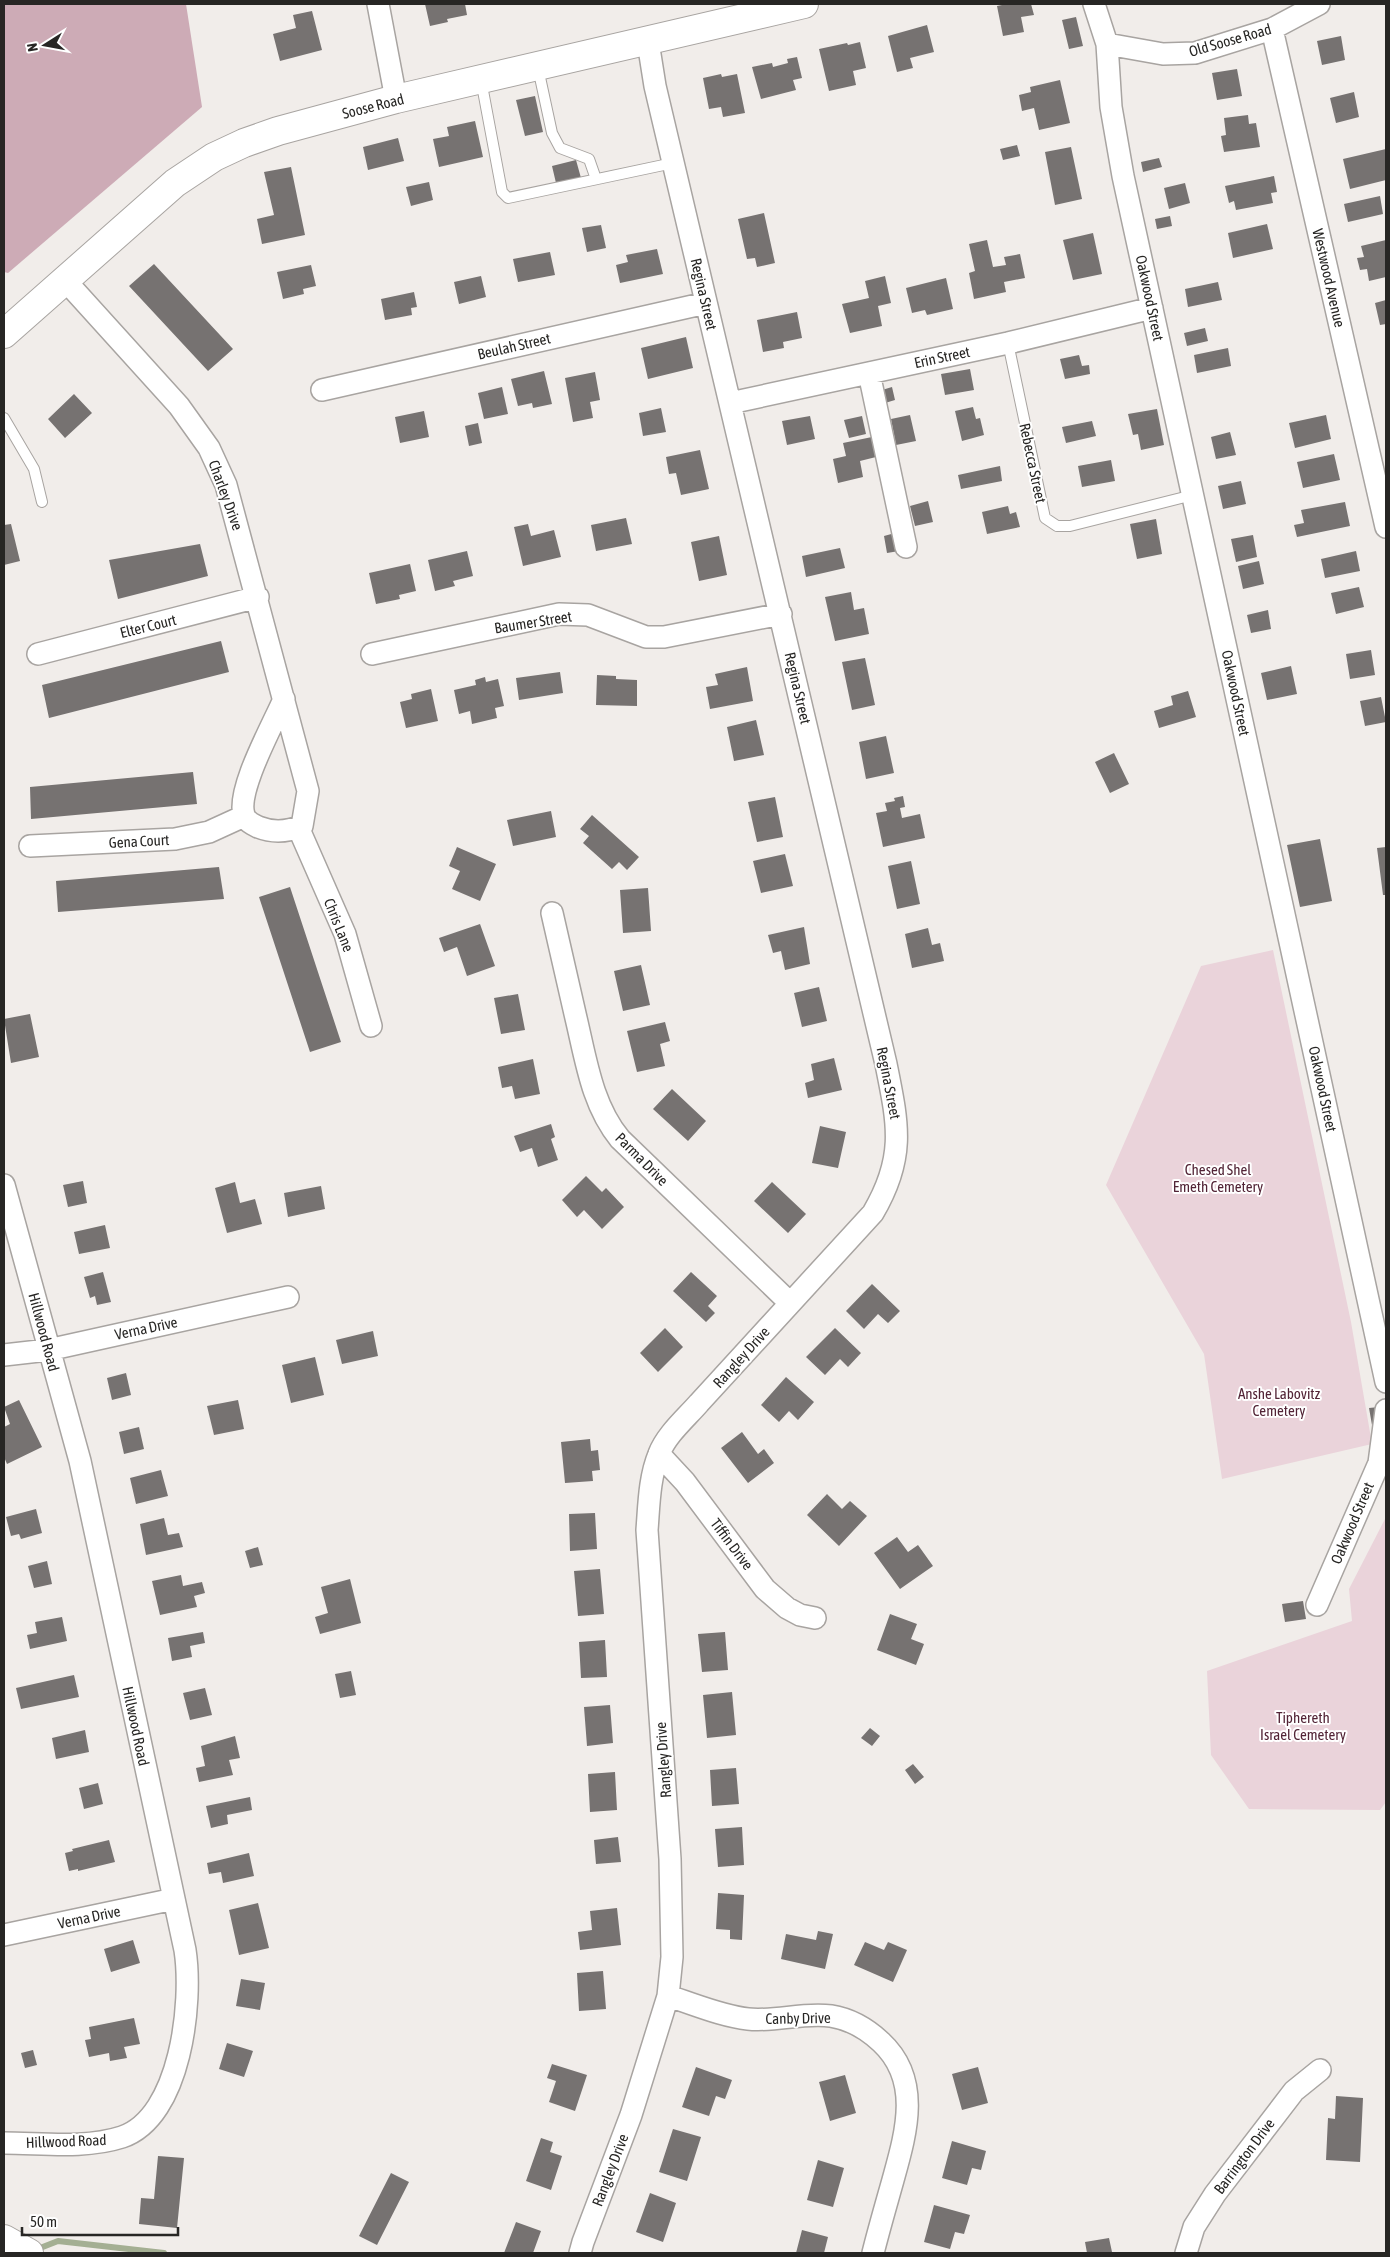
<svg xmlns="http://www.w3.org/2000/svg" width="1390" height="2257" viewBox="0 0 1390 2257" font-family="'Asap Condensed',sans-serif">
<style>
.green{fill:#ead3da}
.forest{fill:#cdabb6}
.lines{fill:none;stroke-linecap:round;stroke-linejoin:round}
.stream{stroke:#a4af93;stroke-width:6}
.building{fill:#767271}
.lane-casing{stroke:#a8a4a1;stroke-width:12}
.street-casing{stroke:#a8a4a1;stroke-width:24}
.secondary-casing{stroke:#a8a4a1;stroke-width:30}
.lane{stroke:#fff;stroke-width:10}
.street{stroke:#fff;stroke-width:21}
.secondary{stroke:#fff;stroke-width:28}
.labels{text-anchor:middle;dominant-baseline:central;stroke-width:4;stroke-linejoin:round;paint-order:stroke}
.street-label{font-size:15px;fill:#272624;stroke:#fff}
.park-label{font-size:15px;fill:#522436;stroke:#fff}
</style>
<rect width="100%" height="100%" fill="#f1edea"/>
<path class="green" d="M1273,950L1351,1322L1372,1444L1222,1479L1204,1354L1106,1185L1201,966Z
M1386,1517V1802L1380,1810L1249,1809L1211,1755L1207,1671L1352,1621L1349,1589Z"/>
<path class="forest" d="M4,4H186L202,107L8,273L4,272Z"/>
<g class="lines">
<path class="stream" d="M35,2250L58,2241L164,2253"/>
</g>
<path class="building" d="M425,4H465L467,15L447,19L448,22L430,26Z
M1007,4H1031L1034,15L1021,17L1024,32L1003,36L997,6Z
M312,11L322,50L280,61L273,34L296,28L293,15Z
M1076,17L1083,46L1069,49L1062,20Z
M927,25L934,52L910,58L913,68L897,72L888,36Z
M1341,36L1345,60L1322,65L1317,41Z
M860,42L866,68L853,71L856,85L829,91L819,49L847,43L848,45Z
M797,57L802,78L793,80L796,90L761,99L752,67L772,63L773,67L788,63L787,59Z
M1237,69L1242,96L1217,100L1212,73Z
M721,74L722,77L737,74L745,113L723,117L721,107L709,109L703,78Z
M1060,80L1070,123L1039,130L1034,108L1022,111L1019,95L1031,92L1030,87Z
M1354,92L1359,117L1336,123L1330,98Z
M535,96L543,132L525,136L516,100Z
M1248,115L1249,124L1256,123L1260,147L1224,152L1221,136L1226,135L1224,118Z
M475,121L483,157L439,167L433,139L449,136L447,127Z
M398,138L404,161L368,170L363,147Z
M1017,145L1020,156L1003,160L1000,149Z
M1071,147L1082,199L1055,205L1045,152Z
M1386,149V180L1350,189L1343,159Z
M1159,158L1162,167L1143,172L1141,162Z
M576,160L581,178L556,183L552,166Z
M291,167L305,235L262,244L257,219L274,215L264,172Z
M1274,176L1277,192L1271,193L1273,203L1236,210L1234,201L1229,203L1225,186Z
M429,182L433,200L411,206L406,187Z
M1185,183L1190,203L1169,209L1164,188Z
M1380,196L1383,214L1348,222L1344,204Z
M764,213L775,263L757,267L755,258L747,259L738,219Z
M1170,216L1172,226L1157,229L1155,219Z
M1267,224L1273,249L1233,258L1228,233Z
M601,225L606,248L587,252L582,228Z
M1093,233L1102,274L1073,280L1063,240Z
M987,240L993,267L1006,265L1004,257L1020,254L1025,278L1004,282L1006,292L974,299L969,273L975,271L969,244Z
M1386,240V277L1369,281L1367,269L1360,270L1357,258L1364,257L1361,246Z
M657,249L663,274L620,283L616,265L628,262L626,255Z
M550,252L555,275L518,282L513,259Z
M154,264L233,349L208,371L129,286Z
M311,265L316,286L303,289L304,294L283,299L277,272Z
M481,276L486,297L459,304L454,282Z
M885,276L891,303L878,306L882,326L850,333L842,304L869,298L865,281Z
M946,278L953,309L927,315L925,310L912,313L906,288Z
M1218,282L1222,300L1188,307L1185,289Z
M414,292L417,307L411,308L412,315L385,320L381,299Z
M1386,300V324L1380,325L1375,303Z
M797,312L802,338L783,342L784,348L763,352L757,320Z
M1205,328L1208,341L1187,346L1184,333Z
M686,337L693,368L648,379L641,348Z
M1228,348L1231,366L1197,373L1194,355Z
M1079,355L1082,366L1089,365L1090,374L1065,379L1060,359Z
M970,369L974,390L945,395L941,374Z
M544,371L552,404L533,408L532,403L518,406L511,379Z
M595,372L600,400L590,402L593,418L573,422L565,378Z
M502,387L508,414L484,419L478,393Z
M892,387L895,400L885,403L882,390Z
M74,394L92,413L65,438L48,419Z
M973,407L976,419L980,418L984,435L962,441L955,411Z
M661,408L666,432L643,436L639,413Z
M1157,409L1164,445L1141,450L1138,434L1133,435L1128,414Z
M424,411L429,437L400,443L395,417Z
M910,415L916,441L896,445L891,419Z
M1326,415L1331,439L1295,448L1289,423Z
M810,416L815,439L787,445L782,421Z
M862,416L866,434L849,438L844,420Z
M1092,421L1096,436L1066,443L1062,427Z
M478,423L482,443L469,446L465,426Z
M1230,432L1236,455L1216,459L1211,437Z
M872,437L876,457L860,461L863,477L838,483L833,459L846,456L843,443Z
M700,450L709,489L681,495L676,473L669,474L666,457Z
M1334,454L1340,480L1303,488L1297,462Z
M1111,460L1115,481L1082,487L1078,466Z
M1000,466L1002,481L961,489L958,475Z
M1241,481L1246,504L1223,509L1218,486Z
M928,501L933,522L915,526L910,506Z
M1345,502L1350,526L1297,537L1294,525L1304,523L1301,510Z
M1008,506L1010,514L1016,512L1020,527L987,534L982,512Z
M626,518L632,544L596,551L591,525Z
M1156,519L1162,554L1137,559L1130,524Z
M11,524L20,561L4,565V525Z
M528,524L531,536L554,530L561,557L523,566L514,527Z
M895,533L899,551L887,553L884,536Z
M1253,535L1257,557L1236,562L1231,539Z
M719,536L727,575L699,581L691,542Z
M200,544L208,576L118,599L109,560Z
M840,548L845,568L806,577L802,556Z
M467,551L473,576L453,581L455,586L435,591L428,560Z
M1356,551L1360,571L1325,578L1321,559Z
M1259,561L1264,584L1243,589L1238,566Z
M410,564L416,591L399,595L400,599L376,604L369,573Z
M1359,587L1364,607L1336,614L1331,593Z
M851,592L854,610L864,608L869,634L835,641L825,597Z
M1268,610L1271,629L1251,633L1247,615Z
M221,641L229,672L49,718L42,685Z
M1371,650L1375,675L1350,679L1346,654Z
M865,658L875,705L852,710L842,662Z
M1291,666L1297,694L1267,700L1261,673Z
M747,667L753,701L710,709L706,687L718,685L715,674Z
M560,672L563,693L519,700L516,678Z
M597,675L616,676V679L637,680V706L596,705Z
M485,677L486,682L498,679L504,706L495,708L497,718L472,724L470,711L459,714L454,690L476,685L475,680Z
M431,689L438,721L406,728L400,702L412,699L411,694Z
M1188,691L1196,717L1159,728L1154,711L1173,705L1171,696Z
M1381,697L1386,722L1365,726L1360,701Z
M756,720L764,755L734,761L727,727Z
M886,736L894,773L866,779L859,742Z
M1114,753L1129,784L1110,793L1095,762Z
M193,772L197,804L31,819L30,787Z
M903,796L905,807L900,808L902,818L920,814L925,838L883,847L876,813L887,811L885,803L895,801L894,798Z
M775,797L783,837L757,842L748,802Z
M551,811L556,837L513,846L507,820Z
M592,815L639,857L627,870L619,862L612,869L583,843L589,836L580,829Z
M1320,839L1332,901L1300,907L1287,845Z
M457,847L496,864L480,901L452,889L460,871L449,866Z
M1386,847V895H1383L1377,848Z
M785,854L793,886L761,893L753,861Z
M911,861L920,904L897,909L888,866Z
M219,867L224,899L58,912L56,881Z
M290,887L341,1042L310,1052L259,897Z
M648,888L651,931L623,933L620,890Z
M480,924L495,966L467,976L457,947L444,952L439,938Z
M804,927L810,964L785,970L781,951L773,953L768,935Z
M928,928L932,945L940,943L944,961L912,968L905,934Z
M641,965L650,1005L623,1011L614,971Z
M819,987L827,1021L802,1027L794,993Z
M518,994L525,1030L501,1034L494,998Z
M30,1014L39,1057L11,1063L4,1019Z
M665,1022L670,1041L660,1044L665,1066L637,1072L627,1031Z
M834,1058L842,1090L808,1098L805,1083L814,1080L811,1064Z
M533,1059L540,1094L515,1099L512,1086L502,1088L498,1067Z
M672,1089L706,1121L688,1141L653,1109Z
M551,1124L555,1137L551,1139L558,1160L538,1167L532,1148L520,1152L514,1136Z
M820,1126L846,1132L838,1168L812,1163Z
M586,1176L602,1192L606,1188L624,1207L602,1229L584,1210L577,1217L562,1200Z
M83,1181L87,1203L68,1207L63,1185Z
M235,1182L240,1203L255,1199L262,1224L227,1233L215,1188Z
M772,1182L806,1214L788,1233L754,1201Z
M321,1186L325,1209L288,1217L284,1193Z
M105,1225L110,1248L79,1254L74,1232Z
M103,1272L111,1302L97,1305L95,1296L90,1298L84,1277Z
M691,1272L717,1296L708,1306L715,1313L706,1322L673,1291Z
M872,1284L900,1311L888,1323L878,1314L864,1329L846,1311Z
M665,1328L683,1347L658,1372L640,1353Z
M835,1328L861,1353L848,1367L840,1359L825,1375L806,1357Z
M373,1331L378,1356L342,1364L336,1340Z
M315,1357L324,1395L291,1403L282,1365Z
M126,1373L131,1395L112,1400L107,1378Z
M786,1377L814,1402L798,1420L789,1411L779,1422L761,1405Z
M19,1400L42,1447L7,1464L4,1457V1427L10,1424L4,1407Z
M238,1400L244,1429L214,1435L207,1406Z
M1379,1407L1382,1423L1372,1425L1369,1408Z
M139,1427L144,1449L124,1454L119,1432Z
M742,1432L758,1454L764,1449L774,1463L748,1483L721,1448Z
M590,1439L591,1451L598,1450L600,1470L592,1471L593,1481L565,1483L561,1442Z
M161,1470L168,1496L136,1504L130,1478Z
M827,1494L842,1509L850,1501L867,1516L839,1546L807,1515Z
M36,1509L42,1533L21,1539L19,1534L11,1536L6,1517Z
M595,1513L597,1549L570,1551L569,1514Z
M164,1518L168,1535L179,1533L183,1547L146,1555L140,1524Z
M897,1537L908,1552L918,1545L933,1566L900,1589L874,1553Z
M258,1547L263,1565L250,1568L245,1551Z
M47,1561L52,1584L34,1588L28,1566Z
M600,1569L604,1614L578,1616L574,1571Z
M181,1575L183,1586L202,1582L205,1593L194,1596L197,1607L160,1615L152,1581Z
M350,1579L361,1623L320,1634L315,1617L328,1613L321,1587Z
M1303,1601L1306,1619L1285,1622L1282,1604Z
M890,1614L917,1624L911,1639L924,1644L916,1665L877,1650Z
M62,1617L67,1641L30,1649L27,1635L37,1633L35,1622Z
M203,1632L205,1643L190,1646L192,1657L172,1661L168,1638Z
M725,1632L728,1670L702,1672L698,1634Z
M605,1640L607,1677L581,1678L579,1642Z
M351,1671L356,1695L340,1698L335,1674Z
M74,1675L79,1697L21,1709L16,1688Z
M205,1688L212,1715L190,1720L183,1693Z
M732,1692L736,1735L707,1738L703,1695Z
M610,1705L613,1743L587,1746L584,1707Z
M870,1728L880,1736L872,1746L861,1738Z
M85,1730L89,1752L56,1759L52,1738Z
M235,1736L240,1758L229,1760L233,1775L199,1782L196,1768L205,1766L201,1746Z
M913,1764L924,1777L915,1784L905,1770Z
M736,1768L739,1804L712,1806L710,1770Z
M615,1772L617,1810L590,1812L588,1774Z
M98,1783L103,1804L84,1809L79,1788Z
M250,1797L252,1810L227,1815L228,1824L211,1828L206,1806Z
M742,1827L744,1865L718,1867L715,1829Z
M618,1837L621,1862L596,1864L594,1840Z
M109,1840L115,1862L78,1871V1869L69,1871L65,1853L73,1851L72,1849Z
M249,1853L254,1876L223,1883L221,1872L209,1874L207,1863Z
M718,1893L744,1895L742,1940L730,1939V1930L716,1929Z
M258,1903L269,1948L239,1955L229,1910Z
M617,1908L621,1945L580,1950L578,1932L592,1930L590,1911Z
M818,1931L833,1934L825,1969L781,1959L786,1934L816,1940Z
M133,1940L140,1963L111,1972L104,1949Z
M865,1942L884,1950L888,1942L907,1950L893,1982L854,1965Z
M603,1971L606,2009L579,2011L577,1973Z
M241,1979L265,1983L260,2010L236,2006Z
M134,2018L140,2044L124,2047L127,2058L110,2061L109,2053L89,2057L85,2040L91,2039L89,2027Z
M227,2043L253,2051L244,2077L219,2069Z
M33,2050L37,2065L25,2068L21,2053Z
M552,2064L587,2075L575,2111L549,2102L556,2081L547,2078Z
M696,2067L732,2080L725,2099L716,2096L709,2116L682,2107Z
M978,2067L988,2103L962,2110L952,2074Z
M845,2075L856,2113L830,2121L819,2082Z
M1336,2096L1363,2098L1360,2162L1326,2160L1328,2118L1335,2119Z
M673,2129L701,2137L687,2181L659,2172Z
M541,2138L553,2142L550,2152L562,2156L551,2190L526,2181Z
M952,2141L986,2151L981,2170L972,2168L967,2185L942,2178Z
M158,2156L184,2158L177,2228L139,2224L141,2198L154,2199Z
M818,2160L844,2168L833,2207L807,2200Z
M391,2173L409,2182L377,2245L359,2236Z
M650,2193L676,2203L663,2242L636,2232Z
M934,2205L970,2215L964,2234L955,2232L950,2249L924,2242Z
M516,2222L541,2231L533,2253H504Z
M802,2230L828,2237L824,2253H796Z
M1109,2238L1112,2252L1115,2253H1087L1085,2242Z"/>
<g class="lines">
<g class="lane-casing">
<path id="lane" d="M538,68L552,133L560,148L589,159L596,179
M481,80L502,192L508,198L673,163
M1008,343L1045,518L1057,526H1070L1193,495
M4,418L34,469L42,502"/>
</g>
<g class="street-casing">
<path id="street" d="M378,4L396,99
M1094,4L1107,44L1111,107L1123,176L1386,1382
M1272,29L1386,527
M1107,44L1163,54L1195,53L1272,29L1319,4
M64,279L179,406L209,448L226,485L308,791L302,826C287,832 273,833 258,827C252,824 246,821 244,815C236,790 274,723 284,699
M869,373L906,547
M322,390L706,303
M730,403L1008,343L1152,308
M38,654L258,597
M372,654L559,614L588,615L646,637H664L781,614
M298,827L345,934L371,1026
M30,846L175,839L209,832L244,816
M552,913C560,948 568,983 576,1018C586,1060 592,1105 620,1139L790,1303
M4,1185L80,1461L185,1950C193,2002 181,2117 122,2137C85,2149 42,2143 4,2143
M4,1355L48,1350L288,1297
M659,1454L685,1482L765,1589L787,1608L800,1615L815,1618
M1317,1605L1379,1463L1386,1410
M4,1935L174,1899
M668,1996C694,2004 721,2016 748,2019C776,2022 803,2012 831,2016C850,2019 867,2029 881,2042C922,2080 906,2133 893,2180C886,2205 879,2229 873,2253
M580,2253L583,2242L631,2115L668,1996L672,1957L670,1859L647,1530C649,1506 649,1478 659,1454C666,1435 686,1418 699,1403L873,1213C906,1157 898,1124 886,1064L655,86L648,42
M1186,2253L1194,2227L1215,2194L1294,2091L1320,2070"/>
</g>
<g class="secondary-casing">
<path id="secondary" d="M4,334L175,183L214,157L244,143L278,131L396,99L804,4
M4,2239L29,2253"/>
</g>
<use href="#lane" class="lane"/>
<use href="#street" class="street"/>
<use href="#secondary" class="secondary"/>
</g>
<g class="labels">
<g class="street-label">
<text transform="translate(1230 40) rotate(-16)">Old Soose Road</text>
<text transform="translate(373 106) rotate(-14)">Soose Road</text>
<text transform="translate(1329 278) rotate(77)">Westwood Avenue</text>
<text transform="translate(704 294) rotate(77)">Regina Street</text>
<text transform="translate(1150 298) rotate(78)">Oakwood Street</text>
<text transform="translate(514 346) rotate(-13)">Beulah Street</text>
<text transform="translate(942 357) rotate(-12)">Erin Street</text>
<text transform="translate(1033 463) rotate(78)">Rebecca Street</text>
<text transform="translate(226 495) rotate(70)">Charley Drive</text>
<text transform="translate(533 622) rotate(-9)">Baumer Street</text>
<text transform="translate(148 626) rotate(-14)">Elter Court</text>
<text transform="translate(798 688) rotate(77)">Regina Street</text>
<text transform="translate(1236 693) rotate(78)">Oakwood Street</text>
<text transform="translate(139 841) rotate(-3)">Gena Court</text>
<text transform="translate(339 925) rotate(68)">Chris Lane</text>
<text transform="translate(889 1083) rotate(79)">Regina Street</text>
<text transform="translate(1323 1089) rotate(78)">Oakwood Street</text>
<text transform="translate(642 1159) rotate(45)">Parma Drive</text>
<text transform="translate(146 1328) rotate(-12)">Verna Drive</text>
<text transform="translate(44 1332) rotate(75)">Hillwood Road</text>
<text transform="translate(741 1357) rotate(-48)">Rangley Drive</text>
<text transform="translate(1352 1523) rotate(-67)">Oakwood Street</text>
<text transform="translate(732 1544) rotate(53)">Tiffin Drive</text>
<text transform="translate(136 1726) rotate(78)">Hillwood Road</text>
<text transform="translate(663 1760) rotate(-94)">Rangley Drive</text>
<text transform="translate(89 1917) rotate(-12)">Verna Drive</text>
<text transform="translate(798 2018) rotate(-1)">Canby Drive</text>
<text transform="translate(66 2141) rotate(-2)">Hillwood Road</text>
<text transform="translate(1244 2156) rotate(-53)">Barrington Drive</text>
<text transform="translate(610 2170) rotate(-69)">Rangley Drive</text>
</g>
<g class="park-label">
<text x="1218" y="1169">Chesed Shel<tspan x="1218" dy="17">Emeth Cemetery</tspan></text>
<text x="1279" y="1393">Anshe Labovitz<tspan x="1279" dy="17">Cemetery</tspan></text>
<text x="1303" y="1717">Tiphereth<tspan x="1303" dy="17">Israel Cemetery</tspan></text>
</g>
</g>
<rect width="1390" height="2257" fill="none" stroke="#272624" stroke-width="10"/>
<g transform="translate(45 45) rotate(259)" stroke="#ffffff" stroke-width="4" paint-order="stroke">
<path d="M0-4L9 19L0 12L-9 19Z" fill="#272624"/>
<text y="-8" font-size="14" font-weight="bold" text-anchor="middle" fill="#272624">N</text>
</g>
<path d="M22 2227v8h156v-8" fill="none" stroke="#272624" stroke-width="2.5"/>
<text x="30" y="2227" font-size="15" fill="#272624" stroke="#ffffff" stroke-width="4" paint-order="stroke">50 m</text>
</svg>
